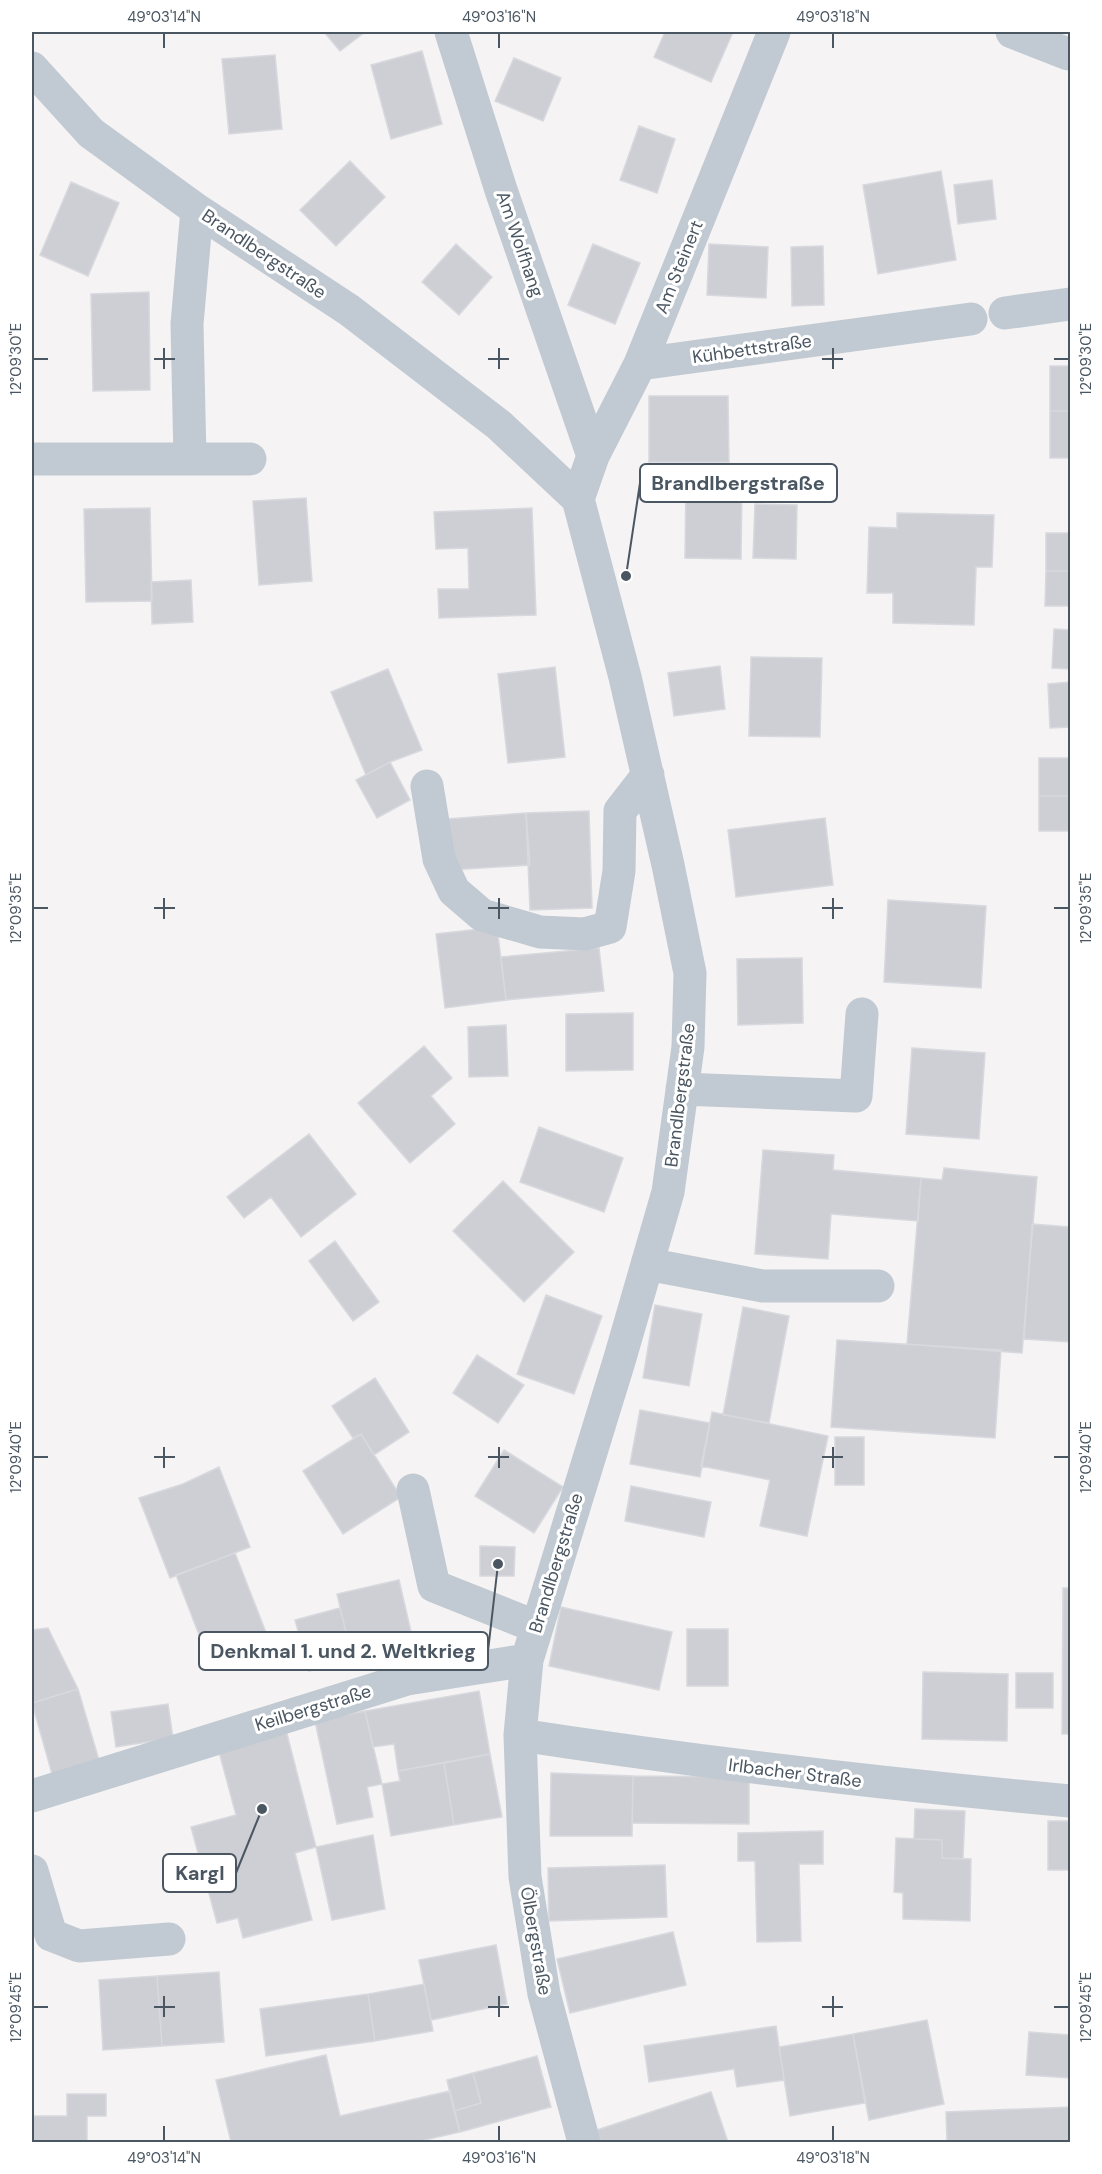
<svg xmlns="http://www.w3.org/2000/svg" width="1102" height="2174" viewBox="0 0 1102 2174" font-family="'DM Sans',sans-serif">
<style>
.building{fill:#cdcfd5;stroke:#d7d9de;stroke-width:1.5}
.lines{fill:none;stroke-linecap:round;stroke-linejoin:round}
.minor{stroke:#c1cad2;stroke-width:33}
.ticks{fill:none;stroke:#4a5661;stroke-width:2}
.labels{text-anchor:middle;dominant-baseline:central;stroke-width:6;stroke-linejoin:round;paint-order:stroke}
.street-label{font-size:18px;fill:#4a5661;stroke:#fff}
.leader{fill:none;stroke:#4a5661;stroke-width:2}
.callout-dot{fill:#4a5661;stroke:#fff;stroke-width:2}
.callout{fill:#fff;stroke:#4a5661;stroke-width:2}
.callout-label{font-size:20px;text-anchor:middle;font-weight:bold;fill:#4a5661}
.neatline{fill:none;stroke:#4a5661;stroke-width:2}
.ticks-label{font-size:15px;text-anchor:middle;fill:#4a5661}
</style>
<rect width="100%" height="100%" fill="#f5f3f3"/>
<path class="building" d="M324,32H365L340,51Z
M665,32H733L711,82L654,57Z
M422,51L442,124L391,139L371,65Z
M275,55L282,129L229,134L222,59Z
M514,58L561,78L543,121L495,101Z
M639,126L675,139L657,193L620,180Z
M350,161L385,197L336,246L300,210Z
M941,171L956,260L878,274L863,185Z
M992,180L996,219L958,224L954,185Z
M71,182L119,203L88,276L40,255Z
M456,244L492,277L459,315L422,282Z
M593,244L640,263L615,324L568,305Z
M709,244L768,247L766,298L707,295Z
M823,246L824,305L792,306L791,247Z
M149,292L150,390L93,391L91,294Z
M1050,366H1070V411H1050Z
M649,396H728L729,462H649Z
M1050,411H1070V458H1050Z
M686,481H742L741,559L685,558Z
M306,498L312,581L259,585L253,501Z
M755,504L797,505L796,559L753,558Z
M150,508L152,601L86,602L84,509Z
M532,508L536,615L439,618L438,589H469L468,548L436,549L434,512Z
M897,513L994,515L992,567H976L974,625L893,623V593H867L869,527L897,528Z
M1046,533H1070V571H1046Z
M1046,571H1070V606H1045Z
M191,580L193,622L152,624L151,582Z
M1054,629L1070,630V669L1052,668Z
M751,657L822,658L820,737L749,736Z
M720,666L725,709L674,716L668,673Z
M555,667L565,757L508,763L498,674Z
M388,669L422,750L390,762L366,775L331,692Z
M1070,682V727L1050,728L1048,684Z
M1039,758H1070V796H1039Z
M390,762L410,800L377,818L356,780Z
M1039,796H1070V831H1039Z
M589,811L592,908L530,910L526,813Z
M526,813L530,865L450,870L447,819Z
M825,818L833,885L736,897L728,830Z
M888,900L986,906L981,988L884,982Z
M497,927L506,1000L445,1008L436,934Z
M599,948L604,991L506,1000L501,957Z
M802,958L803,1023L738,1025L737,959Z
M633,1013V1070L566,1071V1014Z
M506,1025L508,1076L469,1077L468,1027Z
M424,1046L452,1078L431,1096L455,1124L410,1163L358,1103Z
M912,1048L985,1053L979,1139L906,1134Z
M539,1127L623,1158L604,1212L520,1182Z
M309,1134L356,1194L301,1237L271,1197L244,1218L227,1197Z
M763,1150L834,1155L833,1170L921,1178L918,1221L831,1214L828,1259L755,1254Z
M944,1168L1037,1177L1022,1353L907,1344L921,1178L942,1180Z
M503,1181L574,1252L524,1302L453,1231Z
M1032,1224L1070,1227V1342L1024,1339Z
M335,1241L379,1302L353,1321L309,1261Z
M546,1295L602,1316L574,1394L517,1374Z
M655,1305L702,1314L689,1386L643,1378Z
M743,1307L789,1316L769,1423L723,1415Z
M837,1340L1001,1350L995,1438L831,1427Z
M477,1355L524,1385L498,1423L453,1393Z
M375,1378L409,1432L374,1455L361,1434L353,1438L332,1406Z
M640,1410L710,1423L700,1477L630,1464Z
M712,1412L828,1436L807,1536L760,1526L770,1480L701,1466Z
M361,1434L401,1497L343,1534L303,1471Z
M835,1437H864V1485H835Z
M504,1450L563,1487L534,1533L475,1496Z
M219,1467L250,1547L170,1578L139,1498L183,1484Z
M631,1486L711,1502L704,1537L625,1521Z
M480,1546L515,1547L514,1576H480Z
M235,1553L267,1635L208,1658L176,1575Z
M399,1580L415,1649L353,1663L337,1594Z
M1063,1588H1070V1734H1062Z
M561,1607L672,1632L659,1690L549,1666Z
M340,1608L353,1660L309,1671L295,1620Z
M48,1628L78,1689L32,1703V1630Z
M687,1629H728V1686H687Z
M923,1672L1008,1674L1007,1741L922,1739Z
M1016,1673H1053V1708H1016Z
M78,1689L99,1760L52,1774L32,1703Z
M479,1691L490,1754L398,1771L394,1744L373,1747L365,1711Z
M168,1704L173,1738L116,1747L111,1712Z
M365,1711L382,1784L367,1787L373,1817L337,1824L315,1721Z
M286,1730L316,1847L295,1853L312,1920L243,1938L238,1918L217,1923L191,1827L236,1815L218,1748Z
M490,1754L502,1817L454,1825L444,1763Z
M444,1763L454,1825L391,1836L382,1784L400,1781L398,1771Z
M551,1773L633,1776L632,1836H550Z
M633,1776L749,1777V1824L632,1823Z
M915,1809L965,1811L963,1859L942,1858V1840L914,1839Z
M1048,1821H1070V1870H1048Z
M823,1831V1864H799L801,1941L757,1942L755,1861H738V1833Z
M373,1835L385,1909L332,1920L316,1847Z
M896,1838L942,1840V1858L971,1859L970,1921L903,1919V1893L894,1892Z
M665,1865L667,1917L549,1921L548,1868Z
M673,1932L686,1985L570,2013L557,1959Z
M496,1945L507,2004L431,2020L419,1960Z
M219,1972L224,2042L162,2046L157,1976Z
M157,1976L162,2046L103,2050L99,1980Z
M424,1984L433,2031L375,2041L368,1994Z
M368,1994L375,2041L266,2056L260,2009Z
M927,2020L944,2104L869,2120L853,2034Z
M776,2026L784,2080L737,2087L734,2069L649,2082L644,2046Z
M1029,2032L1070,2035V2078L1026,2075Z
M853,2034L865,2103L790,2116L779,2047Z
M326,2055L340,2116L450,2091L460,2132L416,2142H231L216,2080Z
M537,2056L551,2107L460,2132L454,2111L481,2103L473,2073Z
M473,2073L481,2103L454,2111L447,2080Z
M711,2092L728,2142H601L597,2130Z
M67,2094H106V2116H87V2142H32V2116H67Z
M1070,2107V2142H947L946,2112Z"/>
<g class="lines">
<path class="minor" d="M451,32L501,190L593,456
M1012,32L1068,54
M32,68L91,133L197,210L349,310L499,425L578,499L601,586L625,677L668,865L690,973L688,1047L668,1192L620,1358L527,1660L520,1735L525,1877L544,1994L584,2142
M1005,313L1070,304
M640,364L971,319
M32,459H250
M190,459L187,324L197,210
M578,499L593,456L640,364L774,32
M427,786L439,859L454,891L482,915L540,932L585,934L610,927L619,871L620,811L648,775
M682,1089L856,1096L862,1014
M647,1264L763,1286H878
M413,1490L434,1586L537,1627
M520,1735C703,1763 886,1784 1070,1801
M32,1796L407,1679L527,1660
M32,1871L51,1935L79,1946L169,1939"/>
</g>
<path class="ticks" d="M164,33V48M499,33V48M833,33V48M164,348V369M499,348V369M833,348V369M33,359H48M154,359H175M488,359H509M822,359H843M1054,359H1069M164,898V919M499,898V919M833,898V919M33,908H48M154,908H175M488,908H509M822,908H843M1054,908H1069M164,1447V1468M499,1447V1468M833,1447V1468M33,1457H48M154,1457H175M488,1457H509M822,1457H843M1054,1457H1069M164,1996V2017M499,1996V2017M833,1996V2017M33,2007H48M154,2007H175M488,2007H509M822,2007H843M1054,2007H1069M164,2126V2141M499,2126V2141M833,2126V2141"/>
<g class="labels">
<g class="street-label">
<text transform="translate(520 244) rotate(71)">Am Wolfhang</text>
<text transform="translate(264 254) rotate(34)">Brandlbergstraße</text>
<text transform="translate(679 267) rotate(-68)">Am Steinert</text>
<text transform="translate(752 349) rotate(-8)">Kühbettstraße</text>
<text transform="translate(680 1095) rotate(-83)">Brandlbergstraße</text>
<text transform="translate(556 1563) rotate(-73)">Brandlbergstraße</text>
<text transform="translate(313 1708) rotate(-17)">Keilbergstraße</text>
<text transform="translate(795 1773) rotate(7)">Irlbacher Straße</text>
<text transform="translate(536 1941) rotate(80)">Ölbergstraße</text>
</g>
</g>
<path class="leader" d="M626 576L640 483M498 1564L488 1651M262 1809L236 1873"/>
<g class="callout-dot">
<circle cx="626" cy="576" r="6"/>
<circle cx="498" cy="1564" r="6"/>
<circle cx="262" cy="1809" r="6"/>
</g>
<g class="callout">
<rect x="640" y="464" width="197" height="38" rx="6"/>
<rect x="199" y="1632" width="289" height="38" rx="6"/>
<rect x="163" y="1854" width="73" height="38" rx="6"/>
</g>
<g class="callout-label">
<text x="738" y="490">Brandlbergstraße</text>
<text x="343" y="1658">Denkmal 1. und 2. Weltkrieg</text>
<text x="200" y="1880">Kargl</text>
</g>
<rect width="1102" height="2174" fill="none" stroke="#ffffff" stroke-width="66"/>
<rect x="33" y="33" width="1036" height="2108" class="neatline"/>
<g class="ticks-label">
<text x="164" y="22">49°03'14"N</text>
<text x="499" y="22">49°03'16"N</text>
<text x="833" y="22">49°03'18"N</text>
<text transform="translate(1086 359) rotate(-90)" y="5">12°09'30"E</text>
<text transform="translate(16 359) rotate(-90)" y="5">12°09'30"E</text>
<text transform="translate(1086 908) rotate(-90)" y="5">12°09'35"E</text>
<text transform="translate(16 908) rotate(-90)" y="5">12°09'35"E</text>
<text transform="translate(1086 1457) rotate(-90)" y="5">12°09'40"E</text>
<text transform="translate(16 1457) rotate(-90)" y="5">12°09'40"E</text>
<text transform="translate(16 2007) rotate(-90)" y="5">12°09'45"E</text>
<text transform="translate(1086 2007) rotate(-90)" y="5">12°09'45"E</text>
<text x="164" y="2163">49°03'14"N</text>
<text x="499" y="2163">49°03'16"N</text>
<text x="833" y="2163">49°03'18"N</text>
</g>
</svg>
